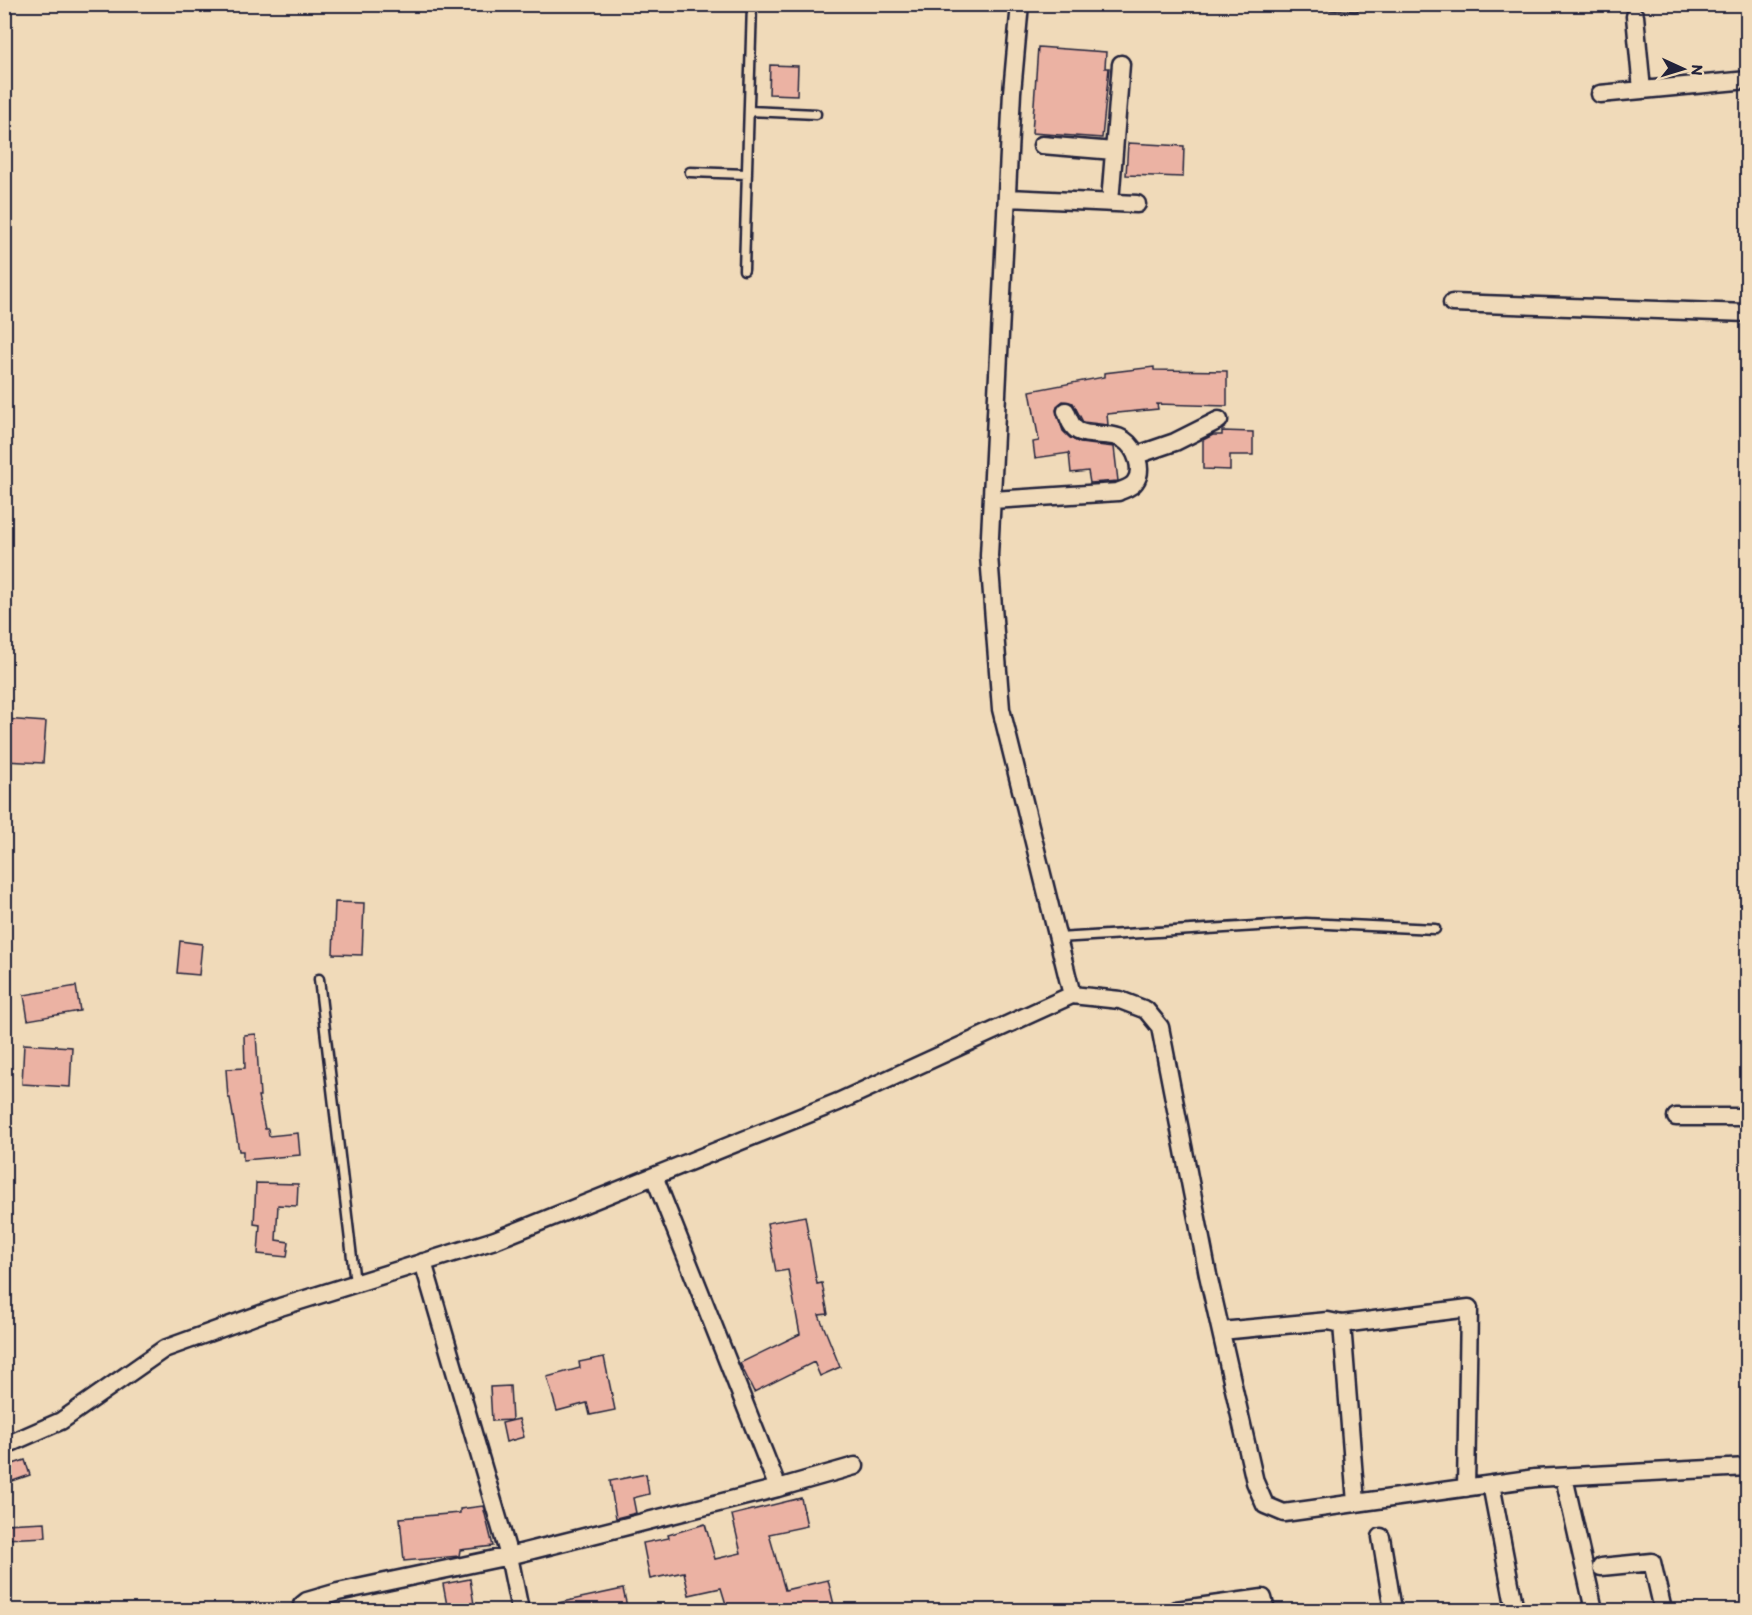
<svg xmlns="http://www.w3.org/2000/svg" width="1752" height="1615" viewBox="0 0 1752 1615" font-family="Itim,sans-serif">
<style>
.building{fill:#ebb2a3;stroke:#22223b;stroke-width:1.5}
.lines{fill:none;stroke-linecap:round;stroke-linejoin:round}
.lane-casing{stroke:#22223b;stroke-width:13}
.street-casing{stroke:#22223b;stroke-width:21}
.lane{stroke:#f0dab9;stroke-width:8}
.street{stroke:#f0dab9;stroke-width:16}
</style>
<rect width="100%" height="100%" fill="#f0dab9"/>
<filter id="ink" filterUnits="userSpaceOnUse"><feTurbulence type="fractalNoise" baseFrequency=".0167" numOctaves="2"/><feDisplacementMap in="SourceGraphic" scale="12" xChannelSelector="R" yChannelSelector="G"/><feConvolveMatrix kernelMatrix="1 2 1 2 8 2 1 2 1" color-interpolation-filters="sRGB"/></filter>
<g filter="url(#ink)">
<path class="building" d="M1038,47L1106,52L1105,68H1109L1102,138L1032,133Z
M770,65L798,66L797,95L769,94Z
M1128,143L1184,146L1183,177L1126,175Z
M1154,367V370L1227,371V406L1157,404L1158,409L1107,414L1108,425L1083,422L1073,403L1063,401L1058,405L1056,410L1063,431L1070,438L1080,443L1114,447L1118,481L1090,483L1088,471L1071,473L1069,453L1035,458L1033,442L1039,441L1030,391L1104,377V373Z
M1222,431L1253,432V455H1230V470L1203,469V440L1213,435H1222Z
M4,719L46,722L43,763L4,761Z
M335,902L364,903L362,955L333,954Z
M180,941L202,944L199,975L177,973Z
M76,986L80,1011L28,1020L24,995Z
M256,1034L260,1096H258L265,1129H268L269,1136L298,1133L300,1155L243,1160V1151H239L230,1098H228L226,1069L245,1068L244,1035Z
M24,1044L72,1047L70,1087L22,1084Z
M256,1183L298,1184L297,1206L278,1205L276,1240L289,1242L287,1257L258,1254L260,1225L254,1224Z
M805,1216L817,1284L822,1283L828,1314L819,1315L840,1367L820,1376L814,1362L754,1392L740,1363L800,1334L788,1270L776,1272L767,1223Z
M604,1357L615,1410L590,1415L587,1403L557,1411L547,1377L580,1368L579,1362Z
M510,1386L512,1420L492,1421L490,1387Z
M519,1419L524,1437L506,1442L502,1423Z
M25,1460L30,1475L4,1484V1467Z
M646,1474L649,1494L633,1498L636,1513L616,1518L610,1481Z
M801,1498L807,1526L769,1534L785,1590L828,1580L834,1605L809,1611H728L721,1588L689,1595L684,1572L650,1579L643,1543L669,1538L668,1535L705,1524L715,1559L741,1553L732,1515Z
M483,1506L493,1546L460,1550L459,1556L404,1561L400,1518L460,1513V1509Z
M45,1522L46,1537L4,1539V1524Z
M470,1579L475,1611H448L443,1584Z
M623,1589L628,1611H549L548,1605Z"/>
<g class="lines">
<g class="lane-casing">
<path id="lane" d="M1325,4L1355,6
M749,111L816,114
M690,172L747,174
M744,270L752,4
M1058,938L1306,923L1435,929
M319,979L355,1283"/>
</g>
<g class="street-casing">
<path id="street" d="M1635,16L1642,90
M1600,94L1748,80
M1042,145L1114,151
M1007,198L1137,204
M1110,202L1121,64
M1452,303L1748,313
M1137,455L1175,442L1219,420
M992,500L1118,492C1124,489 1131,488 1135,482C1144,470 1136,448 1124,440C1111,431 1092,438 1078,431C1071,427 1069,419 1066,411
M1072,995L1120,1000L1146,1010L1160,1027L1208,1275L1255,1482L1265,1505L1284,1513L1535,1478L1748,1467
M1676,1117H1748
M654,1176L778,1488
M423,1262L509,1556L520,1610
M1342,1324L1356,1503
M1221,1331L1328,1321L1342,1324L1469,1308L1466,1488
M4,1446L61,1421L164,1349L280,1307L495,1240L838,1102L1072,995L1001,709L989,556L1012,92L1020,4
M1564,1477L1594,1610
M1491,1484L1515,1610
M1381,1537L1393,1610
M1601,1567L1652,1562L1663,1610
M303,1610L302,1605L307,1601L338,1592L509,1556L778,1488L855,1466
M1176,1610L1263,1598L1266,1610"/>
</g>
<use href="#lane" class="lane"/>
<use href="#street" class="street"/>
</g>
</g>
<rect width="1752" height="1615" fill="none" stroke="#f0dab9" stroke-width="24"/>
<rect x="12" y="12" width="1728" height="1591" fill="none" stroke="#22223b" stroke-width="2" filter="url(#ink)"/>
<g transform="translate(1683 69) rotate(94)" stroke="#f0dab9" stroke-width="4.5" paint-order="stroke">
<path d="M0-4.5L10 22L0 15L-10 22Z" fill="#22223b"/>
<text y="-9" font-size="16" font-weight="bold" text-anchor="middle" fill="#22223b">N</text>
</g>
</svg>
